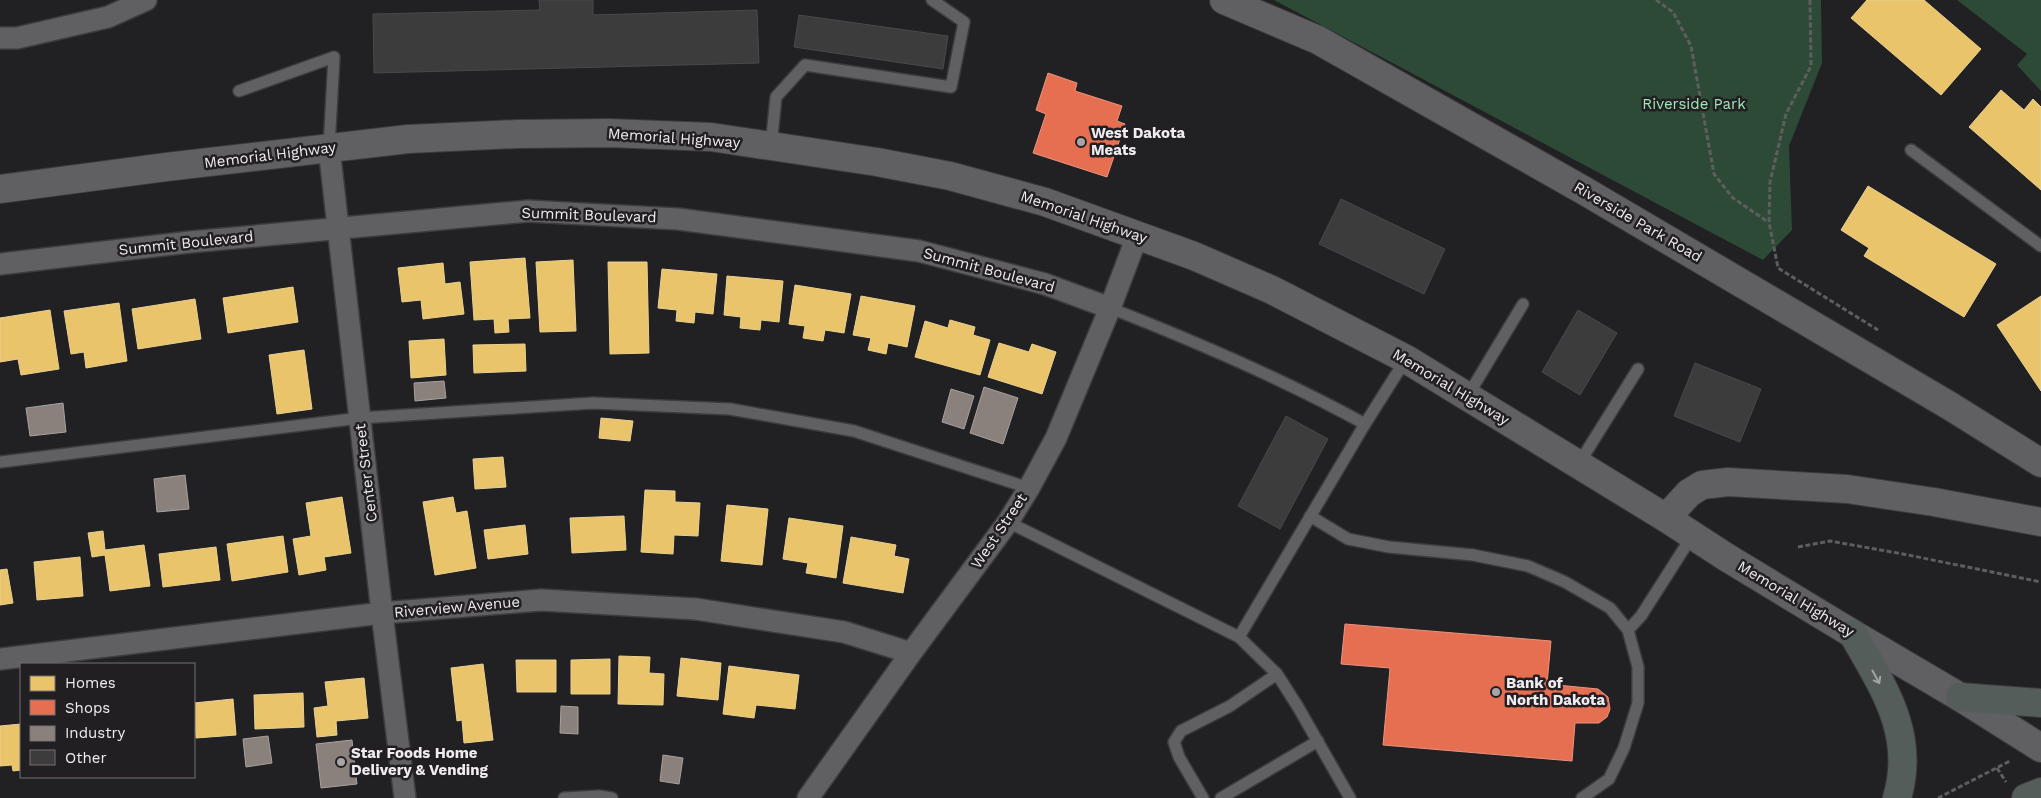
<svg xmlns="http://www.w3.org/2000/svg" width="2041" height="798" viewBox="0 0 2041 798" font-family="'Work Sans',sans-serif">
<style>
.green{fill:#2d4a37}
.homes{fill:#e9c46a;stroke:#ead092}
.shops{fill:#e76f51;stroke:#e99480}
.industry{fill:#8a817c;stroke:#a8a19e}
.building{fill:#3d3c3d;stroke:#49484a}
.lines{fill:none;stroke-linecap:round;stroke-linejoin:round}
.service-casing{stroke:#3c3b3d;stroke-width:14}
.minor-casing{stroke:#3c3b3d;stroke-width:24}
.tertiary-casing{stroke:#3c3b3d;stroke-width:30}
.secondary-casing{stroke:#3c3b3d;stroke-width:30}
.primary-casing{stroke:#3c3b3d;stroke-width:30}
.path{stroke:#5f5e5f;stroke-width:3;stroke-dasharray:5 2.5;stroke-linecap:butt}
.service{stroke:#605f61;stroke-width:11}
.minor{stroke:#605f61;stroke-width:21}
.tertiary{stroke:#605f61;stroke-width:28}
.secondary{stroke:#605f61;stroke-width:28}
.primary{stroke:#545d59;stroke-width:28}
.oneway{stroke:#a1a4a4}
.poi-dot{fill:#a6a5a7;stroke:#221f23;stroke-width:2}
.labels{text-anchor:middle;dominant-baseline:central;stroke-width:5;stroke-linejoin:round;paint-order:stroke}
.park-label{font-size:15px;fill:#a0e6b7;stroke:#221f23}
.poi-label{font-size:15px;font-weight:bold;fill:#eeecef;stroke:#221f23;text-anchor:start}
.street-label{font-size:15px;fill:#eeecef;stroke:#221f23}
</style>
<rect width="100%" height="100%" fill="#212022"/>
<path class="green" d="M1274,0H1821L1822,63L1789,146L1792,230L1763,260Z
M1957,0H2041V91L2017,65L2027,54Z"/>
<path class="homes" d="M1867,0H1924L1981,49L1941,95L1851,18Z
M2001,90L2024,110L2033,99L2041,107V190L1969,127Z
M1868,186L1996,264L1964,317L1864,256L1869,248L1841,230Z
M525,258L530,318L508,319L509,332L495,333L494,319L474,320L470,262Z
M573,260L576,331L540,332L536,262Z
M608,262H647L649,353L610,354Z
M443,263L445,284L460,282L464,314L423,319L421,300L402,302L398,268Z
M662,269L717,274L713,314L695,312L694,323L676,321L677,310L658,308Z
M727,276L783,281L779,322L761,320L760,330L740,328L741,317L724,315Z
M795,285L851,294L844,333L825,330L823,341L803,338L805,326L789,324Z
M293,287L298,322L228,333L223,298Z
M861,296L915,306L907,347L888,343L886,354L868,350L871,338L853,335Z
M2041,296V391L1997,325Z
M195,299L201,339L138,349L132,309Z
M119,303L127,361L86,368L84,352L71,354L64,311Z
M50,310L59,369L21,375L18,359L0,362V318Z
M950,320L975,327L973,335L990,340L980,375L915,357L925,321L948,328Z
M444,339L446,375L411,378L409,341Z
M999,343L1029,352L1032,344L1056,352L1042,394L988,377Z
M525,344L526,371L474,373L473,345Z
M304,350L312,409L277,414L269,355Z
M601,418L633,421L630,441L599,438Z
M503,457L506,487L475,489L473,459Z
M645,490L675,491V502L700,503L698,536L674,535L673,554L641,552Z
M342,497L351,553L324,557L326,570L299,575L293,539L311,536L306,503Z
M453,497L456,513L467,511L476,568L435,575L423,502Z
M727,505L768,509L762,565L721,561Z
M624,516L626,550L572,553L570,518Z
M789,518L843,526L836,578L806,573L808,563L783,559Z
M525,525L528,554L488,559L484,530Z
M103,531L105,550L144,545L150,586L110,591L105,555L92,557L88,533Z
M283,536L288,572L232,581L227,544Z
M851,537L896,545L894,556L909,559L903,593L843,583Z
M216,547L220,580L163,587L159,554Z
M80,557L83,596L37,600L34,562Z
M7,569L13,603L0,605V570Z
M619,656L650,657L649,673L664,674L663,705L618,704Z
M681,658L721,663L718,700L677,696Z
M610,659V694H571V660Z
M516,660H556V692H517Z
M483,664L493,740L464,743L462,720L457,721L451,668Z
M729,666L799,675L795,709L756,705L754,718L723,714Z
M364,678L368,718L336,721L337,735L317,737L314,708L328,706L325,682Z
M303,693L304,727L255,729L254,695Z
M233,699L236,735L196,738L194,703Z
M21,724V770L13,771L12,765L0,766V726Z"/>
<path class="shops" d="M1048,73L1077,83L1075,91L1122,106L1117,121L1125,124L1107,177L1033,153L1046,114L1036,110Z
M1345,624L1551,641L1547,684L1598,689L1608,697L1610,709L1607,717L1599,723H1575L1572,761L1383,745L1390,668L1341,664Z"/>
<path class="industry" d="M444,381L446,398L415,401L414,383Z
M984,387L1018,398L1003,444L970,433Z
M951,389L974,396L964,429L942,422Z
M63,403L66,432L30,436L26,408Z
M185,475L189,509L157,512L154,479Z
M561,706L578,707V734L560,733Z
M268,736L272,763L246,767L243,739Z
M352,740L357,784L321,788L316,744Z
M663,755L683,758L679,784L660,781Z"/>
<path class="building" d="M539,0H593V15L757,10L759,63L374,73L373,14L540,10Z
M799,15L948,36L943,69L794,47Z
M1341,199L1445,249L1424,294L1319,244Z
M1578,310L1617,333L1580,395L1542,372Z
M1695,363L1761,389L1740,442L1674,416Z
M1286,416L1328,439L1280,529L1238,506Z"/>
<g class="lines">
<g class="service-casing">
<path id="service" d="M239,91L334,57L329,148
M771,146L776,97L805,65L951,87L964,22L932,0
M1911,150L2041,246
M1110,308C1197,342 1283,379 1365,424
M1467,397L1523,304
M0,462L360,418L593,403L730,409L854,431L1029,488
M1578,465L1638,369
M1310,516L1348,539L1389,547L1473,555L1528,566L1565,582L1610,608L1628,630L1638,667V703L1624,748L1609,779L1582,798
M1008,522L1239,637L1277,674L1298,707L1350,798
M1628,630L1641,616L1692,536
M1239,637L1365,424L1406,359
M564,798L599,796L612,798
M1203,798L1179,757L1174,742L1181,731L1230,706L1277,674
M1221,798L1318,741"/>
</g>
<g class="minor-casing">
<path id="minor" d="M0,38H17L108,17L146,0
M329,148L382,613L405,798
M0,264L190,242L528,211L678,219L919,251L1045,284L1110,308
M0,659L382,613L541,600L696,609L844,632L911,653
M808,798L911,653L1008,522L1029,488L1056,438L1110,308L1138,234"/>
</g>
<g class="tertiary-casing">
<path id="tertiary" d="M0,189L166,167L408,139L517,134L609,133L711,137L877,162L950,176L1045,202L1194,256L1272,290L1406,359L1666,518L1726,557L1853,634L1960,697L2041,748"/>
</g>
<g class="secondary-casing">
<path id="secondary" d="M1224,0L1318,40L1583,190L1950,406L2041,463
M1666,518L1689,493L1702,485L1728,482L1847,489L1934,502L2041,522"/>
</g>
<g class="primary-casing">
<path id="primary" d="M1853,634C1883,687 1916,734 1897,798
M1960,697L2041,703
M2026,798L2041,792"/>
</g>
<path class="path" d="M1656,0L1673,12L1691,46L1714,174L1733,198L1768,222
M1810,0L1811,66L1786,114L1770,182L1769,222L1778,268L1878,330
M1798,547L1830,541L1903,554L2041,582
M1997,768L2006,782
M1938,798L2010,761"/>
<use href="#service" class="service"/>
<use href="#minor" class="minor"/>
<use href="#tertiary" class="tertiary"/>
<use href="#secondary" class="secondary"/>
<use href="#primary" class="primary"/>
</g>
<defs><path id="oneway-shaft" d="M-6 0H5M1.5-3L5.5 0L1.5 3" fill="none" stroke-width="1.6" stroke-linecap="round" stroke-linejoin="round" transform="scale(1.25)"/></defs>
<use class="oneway" href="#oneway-shaft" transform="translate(1876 677) rotate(61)"/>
<g class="poi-dot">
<circle cx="1081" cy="142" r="5"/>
<circle cx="1496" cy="692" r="5"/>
<circle cx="341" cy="762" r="5"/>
</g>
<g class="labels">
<g class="park-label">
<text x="1694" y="104">Riverside Park</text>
</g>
<g class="poi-label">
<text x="1091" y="133">West Dakota<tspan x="1091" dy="17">Meats</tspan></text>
<text x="1506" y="683">Bank of<tspan x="1506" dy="17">North Dakota</tspan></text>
<text x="351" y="753">Star Foods Home<tspan x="351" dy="17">Delivery &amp; Vending</tspan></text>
</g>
<g class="street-label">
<text transform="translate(674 138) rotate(4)">Memorial Highway</text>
<text transform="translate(270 155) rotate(-7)">Memorial Highway</text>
<text transform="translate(589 215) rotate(2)">Summit Boulevard</text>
<text transform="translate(1084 217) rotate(19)">Memorial Highway</text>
<text transform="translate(1638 222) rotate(30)">Riverside Park Road</text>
<text transform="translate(186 243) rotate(-6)">Summit Boulevard</text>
<text transform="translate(989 270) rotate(15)">Summit Boulevard</text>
<text transform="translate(1451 387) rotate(31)">Memorial Highway</text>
<text transform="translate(366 473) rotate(-97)">Center Street</text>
<text transform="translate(999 531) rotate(-56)">West Street</text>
<text transform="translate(1796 599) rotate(31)">Memorial Highway</text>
<text transform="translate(457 607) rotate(-5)">Riverview Avenue</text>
</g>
</g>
<rect x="20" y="663" width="175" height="115" fill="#221f23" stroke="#747175"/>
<rect x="30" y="676" width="25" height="15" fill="#e9c46a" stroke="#747175"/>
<text x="65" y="688" font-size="15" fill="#eeecef">Homes</text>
<rect x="30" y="700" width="25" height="15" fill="#e76f51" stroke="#747175"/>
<text x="65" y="713" font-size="15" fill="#eeecef">Shops</text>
<rect x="30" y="726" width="25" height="15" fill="#8a817c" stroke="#747175"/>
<text x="65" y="738" font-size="15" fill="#eeecef">Industry</text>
<rect x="30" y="750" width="25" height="15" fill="#3d3c3d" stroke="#747175"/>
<text x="65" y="763" font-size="15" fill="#eeecef">Other</text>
</svg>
